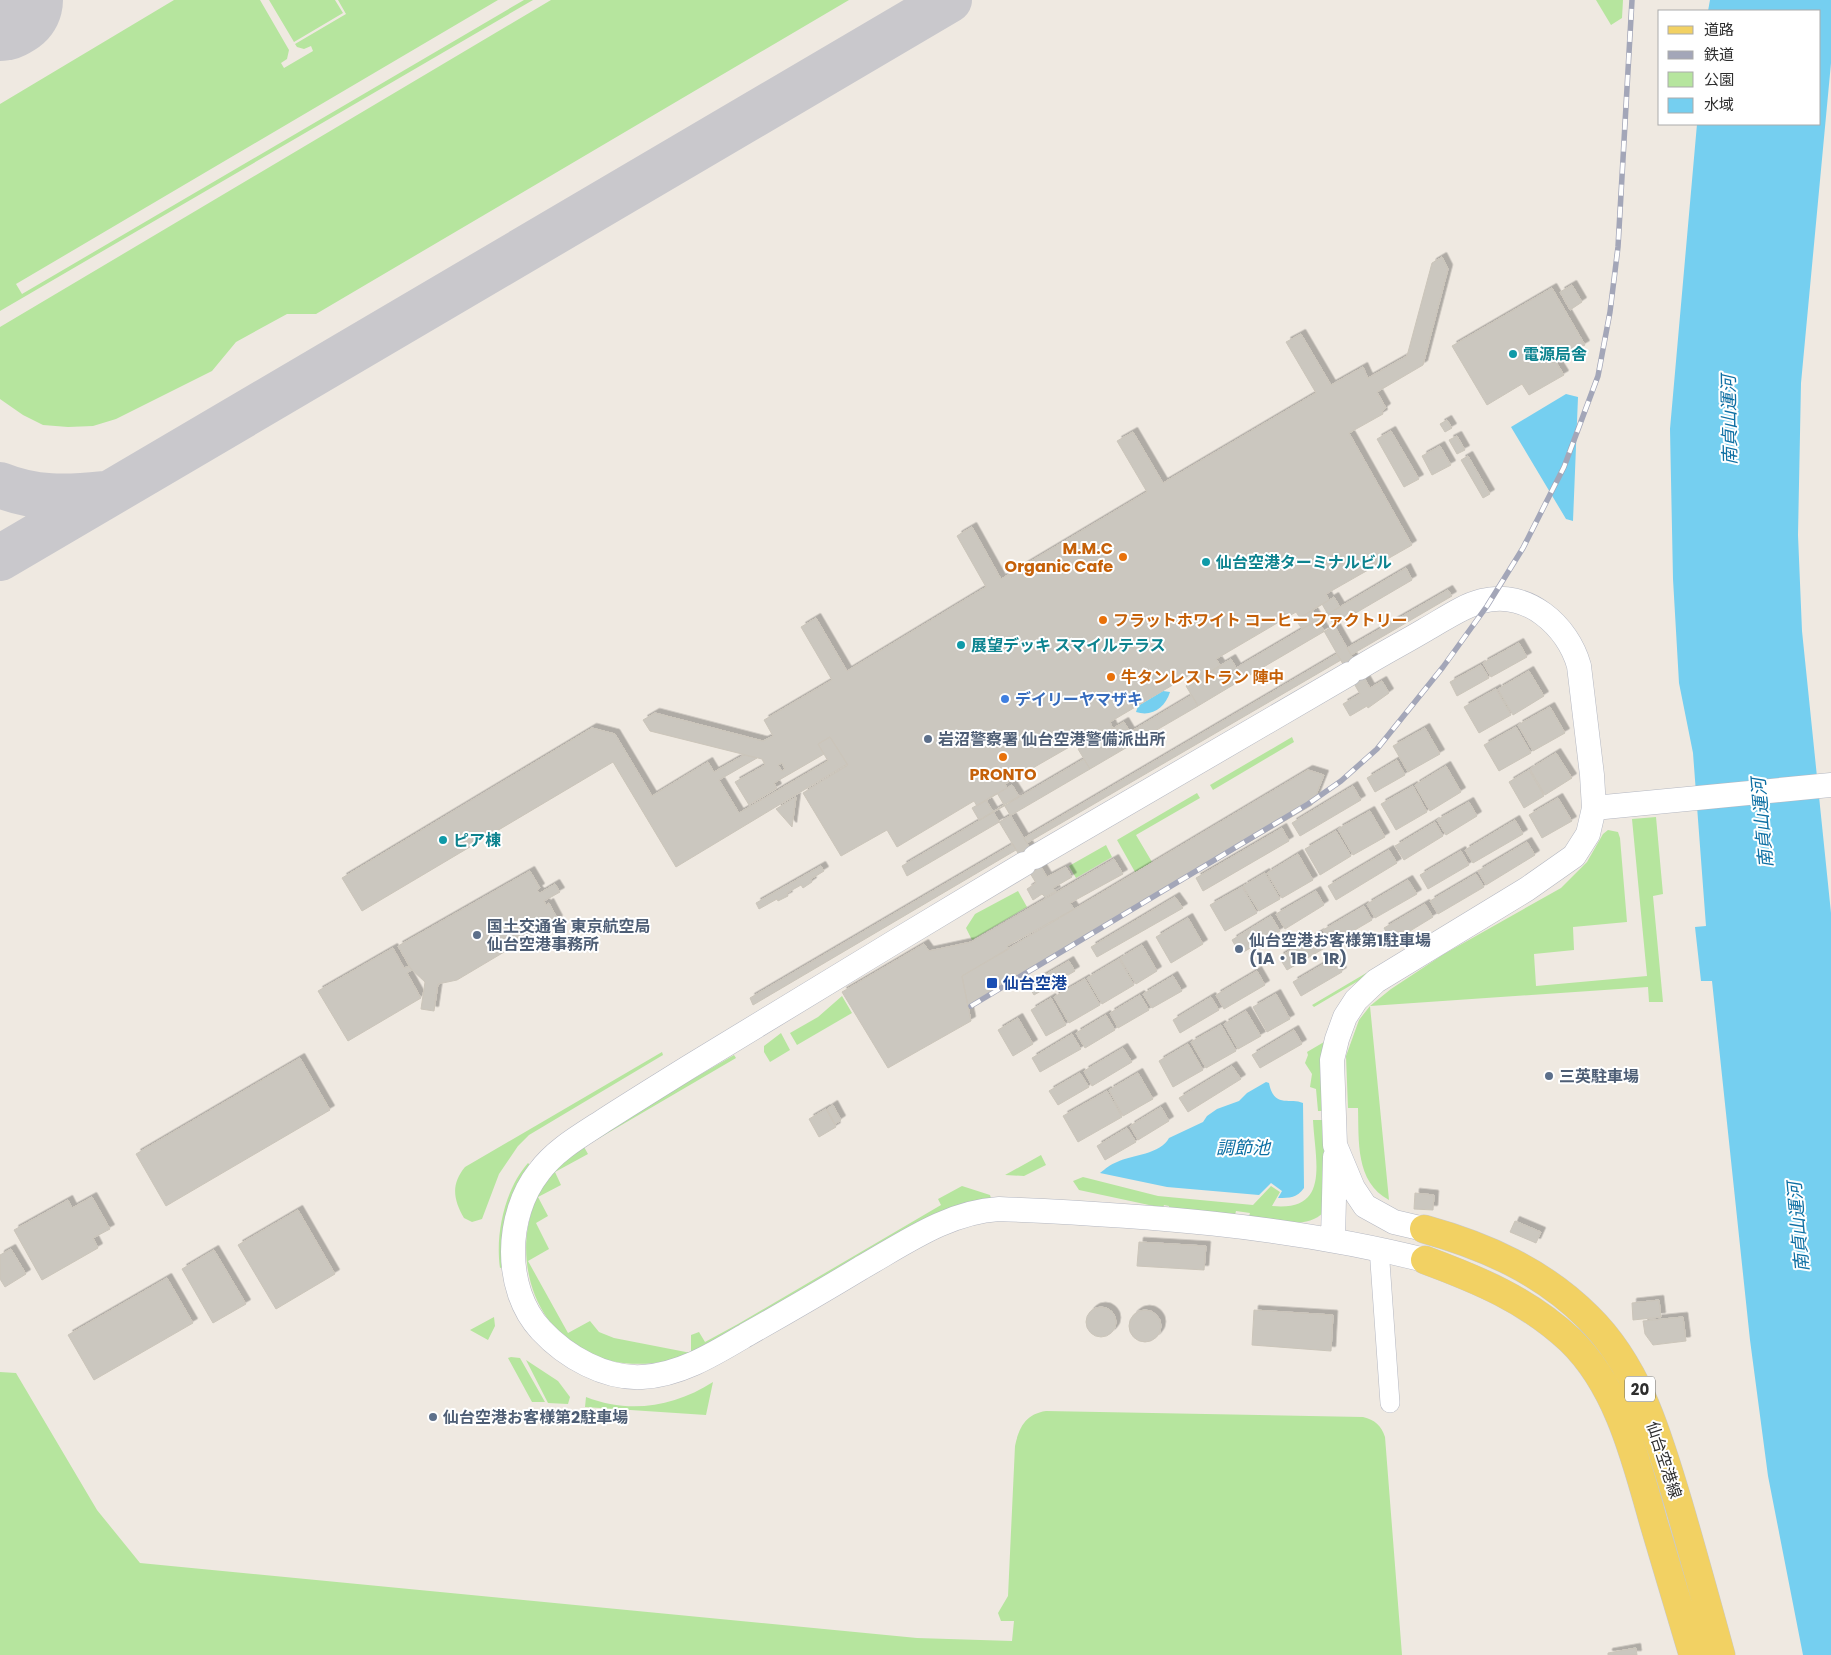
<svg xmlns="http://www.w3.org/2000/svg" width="1831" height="1655" viewBox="0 0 1831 1655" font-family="Poppins,'Noto Sans JP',sans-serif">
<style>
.green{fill:#b6e59e}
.water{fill:#75cff0}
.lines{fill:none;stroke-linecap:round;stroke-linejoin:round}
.taxiway{stroke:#c9c8cc;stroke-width:46}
.runway{stroke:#c9c8cc;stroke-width:116}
.building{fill:#cbc7bf;stroke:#cbc5ba;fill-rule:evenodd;filter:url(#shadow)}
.minor-casing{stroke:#b4b7c1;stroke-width:20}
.tertiary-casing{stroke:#b4b7c1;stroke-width:25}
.primary-casing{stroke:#c9c9c9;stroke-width:29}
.minor{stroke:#fff;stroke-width:19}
.tertiary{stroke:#fff;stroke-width:24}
.primary{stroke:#f2d163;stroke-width:28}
.rail-casing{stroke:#a3a6b8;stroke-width:5.5}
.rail{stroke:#fff;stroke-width:4;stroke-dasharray:11;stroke-linecap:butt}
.culture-dot{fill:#0f9aa8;stroke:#fff;stroke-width:2}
.food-dot{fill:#e8710a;stroke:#fff;stroke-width:2}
.shop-dot{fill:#3f7fe0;stroke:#fff;stroke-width:2}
.service-dot{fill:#5c6f8a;stroke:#fff;stroke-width:2}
.transit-dot{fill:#1a4fb4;stroke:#fff;stroke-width:2}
.labels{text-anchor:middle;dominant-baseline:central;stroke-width:4;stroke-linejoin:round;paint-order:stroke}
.shield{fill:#fff;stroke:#6d6d6d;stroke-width:1}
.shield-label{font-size:15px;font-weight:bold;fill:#2e2e2e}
.culture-label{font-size:16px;font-weight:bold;fill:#0d838f;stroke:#fff;text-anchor:start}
.food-label{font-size:16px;font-weight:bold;fill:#c56008;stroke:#fff;text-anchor:start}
.shop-label{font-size:16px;font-weight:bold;fill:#366cbe;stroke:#fff;text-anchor:start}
.service-label{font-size:16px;font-weight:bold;fill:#4e5e75;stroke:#fff;text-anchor:start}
.transit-label{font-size:16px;font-weight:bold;fill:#164399;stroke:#fff;text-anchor:start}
.street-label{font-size:16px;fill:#2e2e2e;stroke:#fff}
.water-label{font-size:18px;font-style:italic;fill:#0d6fa3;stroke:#fff}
</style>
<defs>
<filter id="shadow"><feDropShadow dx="4.5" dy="-4.5" stdDeviation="0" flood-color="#0004"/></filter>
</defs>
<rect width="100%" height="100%" fill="#efe9e1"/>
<path class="green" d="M174,0H260L289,50L287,59L281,63L284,68L313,51L311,46L304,49L297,47L295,44L346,14L338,0H498L16,284L22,294L524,0H533L0,311V104Z
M269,0H335L343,13L294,42Z
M551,0H849L316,314H287L236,342L212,371L116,419L93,426L68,427L43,425L23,415L0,399V327Z
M1596,0H1623L1622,18L1611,25Z
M1292,737L1294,742L1213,790L1210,785Z
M1197,793L1200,798L1136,835L1152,862L1135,872L1117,840Z
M1656,817L1663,894L1653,896L1663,1002H1649L1648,987L1370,1006L1389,1200C1355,1182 1359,1140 1358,1108H1348L1346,1056L1359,1020L1370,1006L1391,989L1444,954L1561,888L1587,862L1603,834L1608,830L1618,832L1620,838L1627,922L1573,927L1574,950L1534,954L1536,986L1647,976L1632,819Z
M1106,845L1112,857L1076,878L1069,866Z
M1018,891L1027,907L972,940L966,928L975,914Z
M1429,936L1431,938L1314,1007L1312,1005Z
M842,996L852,1013L797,1045L790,1033L818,1017Z
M781,1033L790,1050L770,1062L764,1052V1046Z
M1324,1042V1111H1318L1316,1089L1310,1087L1312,1074L1305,1063L1308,1055L1307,1052Z
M662,1052L663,1055L529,1135L518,1146L499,1174L482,1219L472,1222L464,1218C453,1199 451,1184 465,1167Z
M734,1055L736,1058L584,1147L588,1154L555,1172L561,1185L538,1197L548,1216L536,1223L549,1249L528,1261L568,1333L590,1321L599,1332L614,1338L691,1353V1335L699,1332L705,1342L738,1324L941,1205L938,1199L962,1186L990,1195L991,1198L954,1208L932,1217C883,1246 834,1275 785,1304C751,1324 707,1354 668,1361C641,1366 613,1365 588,1353C521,1321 507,1227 553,1172C562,1160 577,1153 588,1144C635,1111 685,1084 734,1055Z
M1313,1120H1324L1326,1170L1324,1212C1305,1231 1274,1220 1249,1216L1250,1213L1236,1211L1235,1215L1169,1208V1206L1164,1205L1163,1208L1079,1190L1073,1181L1083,1177L1158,1196L1253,1205L1271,1186L1280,1192L1272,1206C1331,1212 1315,1161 1313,1120Z
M1041,1155L1046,1165L1024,1176L1005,1175Z
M528,1163L530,1165L503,1267L500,1268C495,1234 505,1189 528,1163Z
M494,1317L495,1326L488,1340L470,1330Z
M511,1357L520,1358L545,1402H532L508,1358Z
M526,1360L558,1381L570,1397L568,1404L548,1403Z
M0,1372L16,1373L97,1510L140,1563L917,1638L1012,1641L1014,1621H1001L998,1613L1008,1596L1015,1446C1019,1427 1026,1414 1046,1411L1363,1417C1375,1420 1381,1425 1385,1437L1402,1655H0Z
M713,1382L706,1415L585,1407L586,1397C629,1414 674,1407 713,1382Z"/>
<path class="water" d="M1710,0H1831V63L1801,383L1798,535L1802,631L1831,913V1655H1803L1768,1476L1750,1340L1712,981H1701L1695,927L1706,926L1693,753L1679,683L1673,579L1670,429L1697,124H1820V11H1708Z
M1566,394L1578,397L1573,521L1566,519L1511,427Z
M1163,691L1170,692C1165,708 1152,717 1136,712L1138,706Z
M1266,1082L1269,1083C1274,1109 1290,1097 1303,1103L1304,1188C1297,1198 1290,1198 1278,1198L1282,1191L1271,1183L1259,1195L1167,1187L1100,1173C1105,1169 1111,1164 1117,1162C1132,1155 1161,1154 1169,1138L1203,1122L1207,1116L1217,1109L1239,1101L1247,1093Z"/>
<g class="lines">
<path class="taxiway" d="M0,485C34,499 67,498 103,494
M0,558L949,0"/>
<path class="runway" d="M0,3L5,0"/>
</g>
<path class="building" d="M1442,257L1448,269L1423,365L1377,392L1386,408L1382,411L1383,414L1349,433L1412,545L1326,594L1329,600L1300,618L1296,612L1216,659L1221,666L1203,676L1197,680L1193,673L1110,722L1113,729L1089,744L1085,738L1005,784L1007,788L977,806L974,801L897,847L887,830L841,856L803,793L848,765L830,737L818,744L824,754L774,783L777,788L749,805L735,782L765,765L762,759L650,731L643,720L655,713L763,741L773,736L764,720L832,680L801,627L816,618L847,671L986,587L957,536L960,534L972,527L1001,579L1147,492L1117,441L1133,432L1163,483L1316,393L1286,342L1301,334L1331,385L1363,367L1368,378L1407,356L1432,263ZM782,763L785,769L782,771L778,765Z
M1572,285L1582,302L1570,310L1560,292Z
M1552,288L1585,345L1556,362L1564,375L1529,395L1522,384L1487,405L1452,346Z
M1447,420L1452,428L1445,432L1440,424Z
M1391,431L1419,479L1404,487L1377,439Z
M1457,436L1465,450L1457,454L1449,440Z
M1440,446L1451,465L1432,475L1422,456Z
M1468,456L1490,494L1483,498L1461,460Z
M1406,568L1412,580L1243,679L1236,668Z
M1448,590L1452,596L1351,655L1347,648Z
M1334,597L1340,607L1302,629L1296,620Z
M1322,604L1370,688L1382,681L1389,693L1368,708L1367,706L1350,716L1343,704L1360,694L1312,610Z
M1519,643L1527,657L1491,677L1483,663Z
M1337,654L1341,660L1027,843L1025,840L1024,838Z
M1231,659L1243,679L1198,706L1186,686Z
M1481,665L1489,678L1457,696L1450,682Z
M1529,671L1544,696L1513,715L1498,689Z
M1496,689L1511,715L1479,733L1464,707Z
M1192,695L1198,706L1136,742L1130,732Z
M1550,707L1565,733L1533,751L1518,725Z
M1124,722L1136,742L1090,769L1078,749Z
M1516,727L1531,753L1499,771L1484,745Z
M592,728L615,734L652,796L708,762L714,772L744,755L757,758L719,780L739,813L828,761L818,744L830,737L847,764L676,867L613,762L362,911L342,878Z
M1425,728L1440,754L1408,772L1393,746Z
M1556,753L1572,778L1545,795L1530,769Z
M1084,759L1090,769L907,876L902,866Z
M1397,760L1405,775L1375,792L1367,778Z
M1446,766L1461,792L1430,811L1415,785Z
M1308,770L1324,775L1312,805L968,1007L962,976Z
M1529,770L1544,796L1524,808L1509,782Z
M1012,785L1019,796L979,820L972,808Z
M1353,786L1361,800L1300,836L1292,823Z
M1413,786L1427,812L1396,830L1381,804Z
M997,793L1047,877L1066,867L1072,877L1053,888L1056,891L1045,897L1042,894L1033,900L1027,889L1036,883L986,800Z
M796,797L792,827L776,809Z
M1558,798L1572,821L1542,838L1529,815Z
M1469,802L1477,816L1446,835L1437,820Z
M1370,811L1385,837L1353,855L1338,829Z
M1515,820L1523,834L1473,863L1465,850Z
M1435,822L1443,836L1404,860L1395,846Z
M1282,828L1289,841L1203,891L1196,878Z
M1336,831L1351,856L1320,875L1305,849Z
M1527,842L1535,855L1486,885L1478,871Z
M1013,844L1016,850L753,1005L750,998Z
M1389,850L1397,863L1336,900L1328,886Z
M1461,851L1469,865L1428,889L1420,875Z
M1298,854L1313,880L1282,898L1267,873Z
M1114,859L1123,874L1070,903L1074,909L1007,946L1009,949L962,976L971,1021L888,1068L842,992L924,944L929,951L971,942Z
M821,866L824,871L811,879L812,882L803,888L801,885L787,893L788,896L778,901L777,899L759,909L756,903Z
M530,871L540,888L537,890L540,893L555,884L560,892L544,901L546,905L549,903L558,920L457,980L438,984L434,1011L421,1009L425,982L411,969L398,946Z
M1265,873L1280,899L1259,911L1243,886Z
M1476,874L1484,887L1438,914L1430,901Z
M1408,880L1417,894L1375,918L1367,904Z
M1242,887L1257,913L1225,931L1210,905Z
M1316,891L1324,905L1285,929L1276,914Z
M1175,897L1183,908L1097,957L1091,947Z
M1425,904L1433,917L1392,942L1384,928Z
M1364,906L1372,920L1331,944L1323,930Z
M1271,916L1280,931L1240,954L1232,940Z
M1188,918L1203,944L1171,963L1156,937Z
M1320,933L1328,946L1287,970L1279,957Z
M1142,945L1157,971L1136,984L1120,958Z
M393,948L404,968L409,966L412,970L407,973L421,998L348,1041L318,991Z
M1334,958L1342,972L1301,996L1293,982Z
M1119,959L1134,985L1102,1004L1087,978Z
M1069,961L1075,971L1034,995L1028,985Z
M1257,971L1265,985L1224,1009L1216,995Z
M1173,976L1182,991L1152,1008L1143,994Z
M1085,979L1100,1005L1069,1023L1054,997Z
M1276,994L1290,1019L1267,1032L1253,1007Z
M1140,995L1149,1010L1118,1028L1110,1013Z
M1211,997L1219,1010L1180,1033L1173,1020Z
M1051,998L1066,1025L1046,1036L1031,1010Z
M1246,1011L1261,1036L1238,1049L1224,1024Z
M1106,1015L1115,1030L1085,1048L1076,1033Z
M1018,1018L1033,1044L1013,1056L998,1030Z
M1221,1025L1236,1051L1206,1068L1191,1042Z
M1294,1030L1302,1044L1260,1068L1252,1055Z
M1072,1034L1081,1049L1040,1072L1032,1058Z
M1188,1044L1203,1070L1173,1087L1159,1061Z
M1123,1048L1132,1062L1092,1086L1084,1071Z
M300,1058L330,1110L166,1206L136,1154Z
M1232,1066L1241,1079L1188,1112L1179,1098Z
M1080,1073L1089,1087L1058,1105L1049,1091Z
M1138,1073L1153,1099L1123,1116L1109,1090Z
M1107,1091L1122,1117L1078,1142L1063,1116Z
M833,1105L841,1120L835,1124L827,1109Z
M1161,1107L1169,1121L1138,1140L1130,1126Z
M826,1109L836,1127L819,1137L809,1119Z
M1127,1128L1136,1142L1105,1160L1097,1146Z
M1415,1193L1434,1195L1433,1210L1414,1209Z
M92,1197L110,1229L93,1238L98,1248L42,1280L14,1230L68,1200L72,1208Z
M298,1210L335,1274L276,1309L238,1245Z
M1515,1221L1541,1232L1536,1243L1510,1232Z
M1139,1242L1206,1246L1204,1270L1137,1266Z
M11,1249L26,1274L5,1287L0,1279V1255Z
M214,1250L246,1304L213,1323L182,1269Z
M167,1278L193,1323L94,1380L68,1335Z
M1659,1300L1661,1317L1633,1320L1632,1303Z
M1086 1322a15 15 0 1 1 30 0a15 15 0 1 1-30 0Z
M1254,1310L1333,1315L1331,1351L1252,1345Z
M1129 1326a16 16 0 1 1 32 0a16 16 0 1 1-32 0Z
M1683,1317L1686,1341L1653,1345L1645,1334L1643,1321Z
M1636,1648L1637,1655H1608V1653Z"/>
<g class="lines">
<g class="minor-casing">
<path id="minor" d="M1379,1248L1390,1403"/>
</g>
<g class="tertiary-casing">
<path id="tertiary" d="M1359,668C1380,655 1403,643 1425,630C1443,620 1462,606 1482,601C1527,589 1568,626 1579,666L1592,775L1594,808L1588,834L1574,856L1527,889L1376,981L1356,1000L1345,1017L1337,1039L1332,1060L1335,1145L1353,1188L1365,1206L1394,1222L1424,1229
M1594,808L1831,785
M1035,857L1349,674
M1024,864C912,931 800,999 689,1067C660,1085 631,1103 603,1121C580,1136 555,1150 539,1172C505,1215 503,1289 541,1330C566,1357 605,1379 642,1377C680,1375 714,1354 746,1335C785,1313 823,1291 861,1268C905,1243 948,1212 999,1209C1142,1215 1286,1225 1425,1260
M1333,1239L1335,1157"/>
</g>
<g class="primary-casing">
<path id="primary" d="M1424,1229C1485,1246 1542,1271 1588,1317C1639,1367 1658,1436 1678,1502C1693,1553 1707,1604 1721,1655
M1425,1260C1479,1280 1527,1300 1570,1340C1619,1387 1636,1461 1654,1524C1667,1568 1680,1611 1693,1655"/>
</g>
<use href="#minor" class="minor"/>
<use href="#tertiary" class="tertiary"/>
<use href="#primary" class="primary"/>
<g class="rail-casing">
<path id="rail" d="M971,1006L1308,804L1341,781L1377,749L1443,667L1487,606L1523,548L1564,467L1598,376L1610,312L1618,247L1632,0"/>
</g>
<use href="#rail" class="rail"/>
</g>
<g class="culture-dot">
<circle cx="1513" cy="354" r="5"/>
<circle cx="1206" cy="562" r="5"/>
<circle cx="961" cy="645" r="5"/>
<circle cx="443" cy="840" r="5"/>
</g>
<g class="food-dot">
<circle cx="1123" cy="557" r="5"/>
<circle cx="1103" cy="620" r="5"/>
<circle cx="1111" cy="677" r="5"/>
<circle cx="1003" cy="757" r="5"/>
</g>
<circle class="shop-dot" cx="1005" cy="699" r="5"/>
<g class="service-dot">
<circle cx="928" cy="739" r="5"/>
<circle cx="477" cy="935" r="5"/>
<circle cx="1239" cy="949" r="5"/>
<circle cx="1549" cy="1076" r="5"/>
<circle cx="433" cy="1417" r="5"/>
</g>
<rect class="transit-dot" x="986" y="977" width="12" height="12" rx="2.5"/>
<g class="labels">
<rect class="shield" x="1625" y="1376.5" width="30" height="25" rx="4"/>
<g class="shield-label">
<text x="1640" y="1389">20</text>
</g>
<g class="culture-label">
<text x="1523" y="354">電源局舎</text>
<text x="1216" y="562">仙台空港ターミナルビル</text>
<text x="971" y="645">展望デッキ スマイルテラス</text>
<text x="453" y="840">ピア棟</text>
</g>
<g class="food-label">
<text x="1113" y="548" text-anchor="end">M.M.C<tspan x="1113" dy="18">Organic Cafe</tspan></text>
<text x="1113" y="620">フラットホワイト コーヒー ファクトリー</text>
<text x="1121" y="677">牛タンレストラン 陣中</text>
<text x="1003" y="774" text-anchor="middle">PRONTO</text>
</g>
<g class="shop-label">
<text x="1015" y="699">デイリーヤマザキ</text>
</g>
<g class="service-label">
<text x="938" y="739">岩沼警察署 仙台空港警備派出所</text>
<text x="487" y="926">国土交通省 東京航空局<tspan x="487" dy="18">仙台空港事務所</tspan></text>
<text x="1249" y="940">仙台空港お客様第1駐車場<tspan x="1249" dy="18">(1A・1B・1R)</tspan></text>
<text x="1559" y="1076">三英駐車場</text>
<text x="443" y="1417">仙台空港お客様第2駐車場</text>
</g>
<g class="transit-label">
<text x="1003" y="983">仙台空港</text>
</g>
<g class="street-label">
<text transform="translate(1664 1460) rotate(72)">仙台空港線</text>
</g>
<g class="water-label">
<text transform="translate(1729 420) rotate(-91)">南貞山運河</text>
<text transform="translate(1762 823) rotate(-95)">南貞山運河</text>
<text x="1243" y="1147">調節池</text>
<text transform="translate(1798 1227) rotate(-95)">南貞山運河</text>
</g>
</g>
<rect x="1658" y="10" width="162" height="115" fill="#ffffff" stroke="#ababab"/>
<rect x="1668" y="26" width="25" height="8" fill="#f2d163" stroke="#ababab"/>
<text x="1704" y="35" font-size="15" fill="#2e2e2e">道路</text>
<rect x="1668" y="51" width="25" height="8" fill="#a3a6b8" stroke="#ababab"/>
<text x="1704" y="60" font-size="15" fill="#2e2e2e">鉄道</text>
<rect x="1668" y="72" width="25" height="15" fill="#b6e59e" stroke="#ababab"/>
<text x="1704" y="85" font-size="15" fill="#2e2e2e">公園</text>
<rect x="1668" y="98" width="25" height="15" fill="#75cff0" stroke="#ababab"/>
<text x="1704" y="110" font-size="15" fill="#2e2e2e">水域</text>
</svg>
